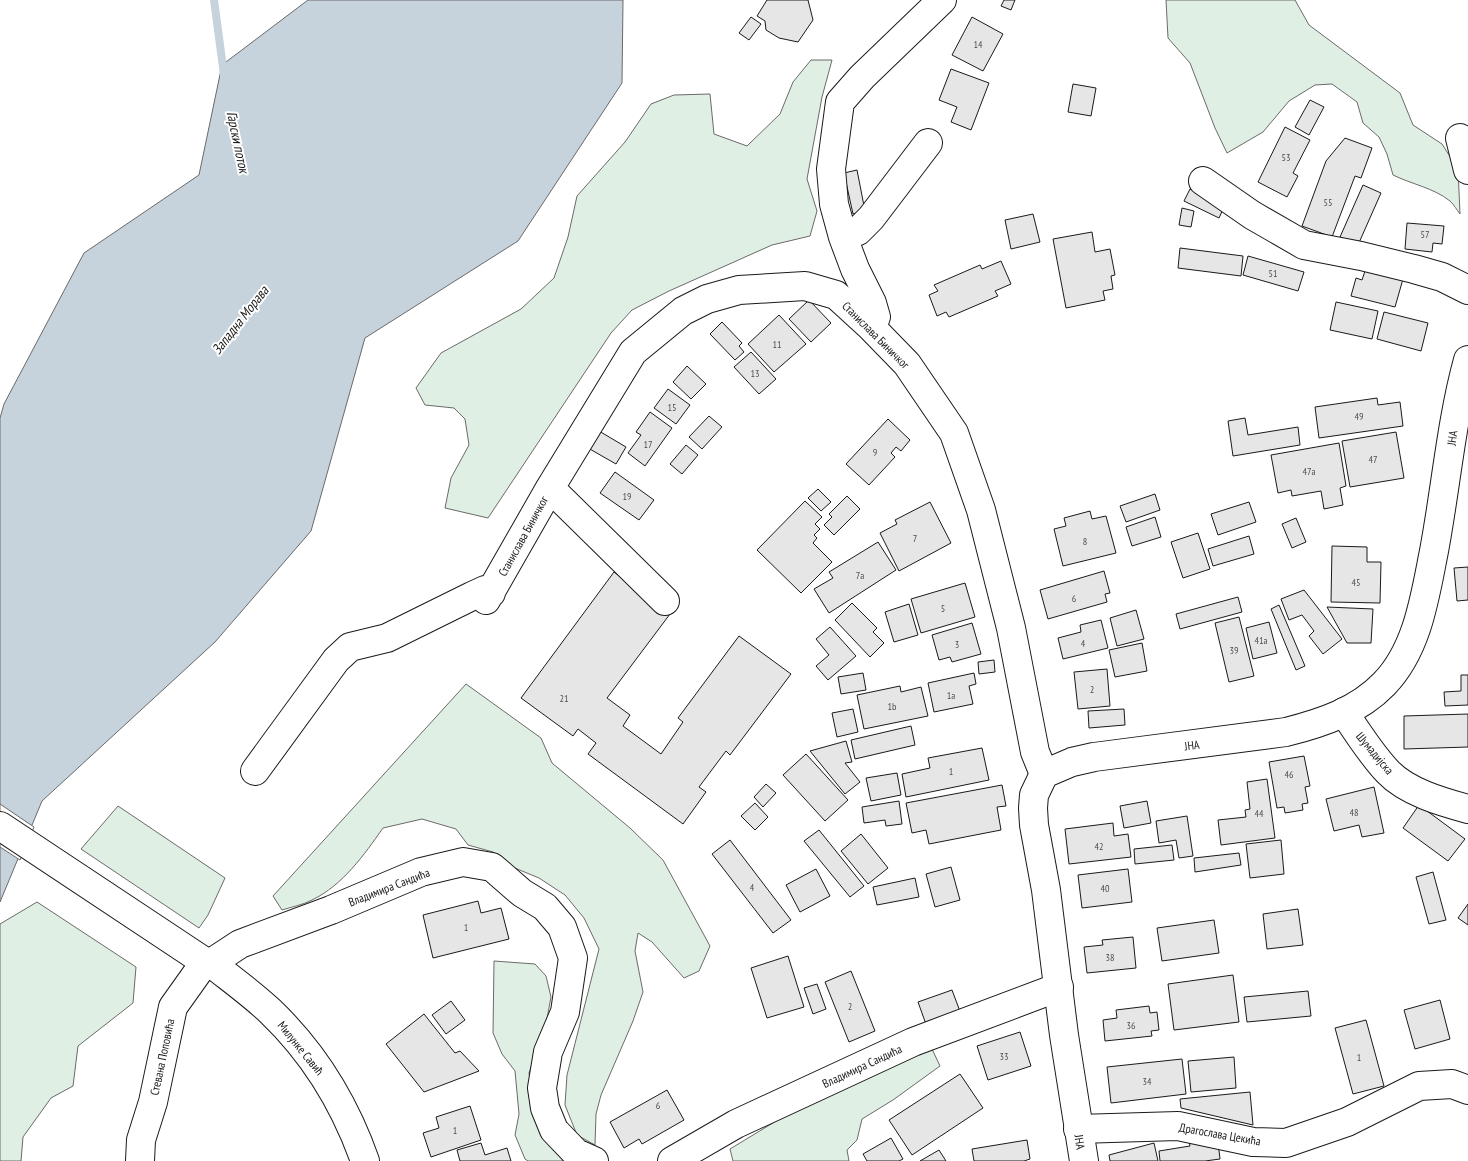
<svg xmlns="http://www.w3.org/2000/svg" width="1468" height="1161" viewBox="0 0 1468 1161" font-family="'PT Sans Narrow',sans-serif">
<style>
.green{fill:#e0efe3;stroke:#6a6a6a}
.water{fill:#c6d2dc;stroke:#6a6a6a}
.pier{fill:#fff;stroke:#6a6a6a}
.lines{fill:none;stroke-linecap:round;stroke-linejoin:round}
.stream{stroke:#c6d2dc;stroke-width:8}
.building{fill:#e6e6e6;stroke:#1a1a1a}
.minor-casing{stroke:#1a1a1a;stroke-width:30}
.major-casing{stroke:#1a1a1a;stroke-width:30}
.minor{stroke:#fff;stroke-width:28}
.major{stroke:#fff;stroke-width:28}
.labels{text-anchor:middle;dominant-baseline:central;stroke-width:4;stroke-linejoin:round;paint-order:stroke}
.number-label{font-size:10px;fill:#4d4d4d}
.street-label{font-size:12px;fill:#1a1a1a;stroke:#fff}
.water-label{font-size:14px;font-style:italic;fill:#1a1a1a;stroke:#fff}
</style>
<rect width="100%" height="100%" fill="#fff"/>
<path class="green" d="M1166,0H1295L1309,25L1400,93L1413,125L1442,144L1458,169L1460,214C1457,210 1454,205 1450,201C1434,188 1411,184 1393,175L1387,154L1379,137L1363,123L1357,102L1332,84L1315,85L1289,101L1263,132L1227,153L1215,128L1190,63L1168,38Z
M811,60H832L822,97L807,179L817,211L810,236L772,245L669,291L632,310L611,333L488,518L445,508L451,478L469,445L465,419L454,408L425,405L416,388L441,353L521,309L554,278L568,237L577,196L625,142L651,104L674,95L710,94L714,134L747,146L780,114L793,82Z
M466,684L541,738L552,763L630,828L663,860L710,946L699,971L684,978L652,942L638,933L635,951L643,992L633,1021L601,1095L596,1114L595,1145L577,1135L565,1105L567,1075L599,949L584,918L565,895L539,878L510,866L493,852L468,845L456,829L422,819L383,828C364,855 343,885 312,900C303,905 291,907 282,910L273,896Z
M118,806L225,878L208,915L199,928L81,849Z
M37,902L136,967L133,1003L78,1046L73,1086L51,1098L23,1137L21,1161H0V924Z
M494,961L535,964L546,976L551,997L546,1024L529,1073L537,1125L569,1161H528L525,1159L515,1135L519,1114L515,1071L502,1054L493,1033Z
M932,1049L940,1066L893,1100L862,1119L857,1140L847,1150L849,1161H733L730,1149L791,1112Z"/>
<path class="water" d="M308,0H623L622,83L518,241L365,338L311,531L215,642L42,801L0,902V418L4,404L84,253L199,175L222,65Z"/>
<path class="pier" d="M0,804L34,827L20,860L0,847Z"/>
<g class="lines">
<path class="stream" d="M214,0L224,75"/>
</g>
<path class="building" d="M767,0H808L813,20L798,42L779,38L766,30L765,21L757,16Z
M1004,0H1015L1011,10L1001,6Z
M751,17L761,24L749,40L739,33Z
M972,17L1003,34L983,71L952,55Z
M951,69L989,83L971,130L951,122L957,107L939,100Z
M1073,84L1096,88L1091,116L1068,112Z
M1310,100L1324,107L1309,135L1295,127Z
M1285,127L1310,140L1293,173L1298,176L1287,197L1258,182Z
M1345,138L1372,148L1361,178L1355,176L1332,237L1302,226L1326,161Z
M857,170L865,211L853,214L844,173Z
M1363,185L1381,193L1358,245L1340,237Z
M1190,189L1225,205L1219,218L1184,201Z
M1182,208L1194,211L1191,227L1179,225Z
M1033,214L1040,242L1011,249L1005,220Z
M1407,223L1444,226L1442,244L1433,243L1432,252L1405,249Z
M1092,232L1095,252L1110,249L1115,275L1111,276L1113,289L1103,291L1105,300L1066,308L1053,239Z
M1180,248L1243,256L1241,276L1178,268Z
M1248,256L1304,272L1298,291L1243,275Z
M1001,261L1011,284L995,291L998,296L949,317L946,312L937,316L929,295L938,291L934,285L980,265L982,269Z
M1368,262L1405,272L1395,307L1351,296L1356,278L1362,280Z
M809,300L831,323L811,342L789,319Z
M1336,302L1378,311L1372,339L1330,330Z
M1384,312L1428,323L1421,351L1377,339Z
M779,315L806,344L774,372L748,344Z
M722,322L742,343L739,346L744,352L735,360L710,334Z
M751,352L776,379L759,394L734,367Z
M687,366L706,384L691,399L673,382Z
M668,389L690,405L676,424L654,408Z
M1377,398L1378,405L1400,402L1403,426L1319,438L1315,407Z
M650,412L672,428L645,466L628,453L641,435L636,432Z
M709,416L722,427L702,449L689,437Z
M1245,418L1248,435L1298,427L1300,445L1233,456L1228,421Z
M888,419L910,440L901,451L896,447L891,453L895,457L869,485L846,464Z
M599,431L626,447L616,464L588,448Z
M1396,432L1404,478L1350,487L1342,441Z
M1339,443L1346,486L1340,488L1343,505L1324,509L1321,491L1292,496L1291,490L1278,493L1271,455Z
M686,445L698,455L682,474L670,464Z
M615,472L654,500L639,520L600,493Z
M818,489L831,502L821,511L808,498Z
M1155,494L1160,510L1126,522L1120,506Z
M847,496L860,509L834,535L824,525L832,517L829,514Z
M805,501L822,517L815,524L820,529L814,535L817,538L813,543L832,562L801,593L757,550Z
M930,502L951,543L899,571L880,533L897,524L895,520Z
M1249,502L1256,522L1218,535L1211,514Z
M1090,511L1092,519L1106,516L1116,553L1063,566L1054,529L1066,526L1064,518Z
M1155,517L1161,537L1132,546L1126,527Z
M1296,518L1306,542L1292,548L1282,524Z
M1198,533L1210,569L1183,578L1171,542Z
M1249,536L1254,554L1213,566L1208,549Z
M878,542L896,570L829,613L814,589L833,578L829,572Z
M1332,546L1367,547V562H1381L1380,603L1331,602Z
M1468,567V600L1457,601L1454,568Z
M1104,571L1110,593L1105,594L1107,602L1048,619L1040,590Z
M614,572L670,614L607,698L630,715L623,726L661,754L683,722L678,718L739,636L791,674L730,755L726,751L699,787L706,792L683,824L588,754L596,743L578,729L573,736L521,698Z
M965,583L975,617L921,633L911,599Z
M1304,590L1342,639L1323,654L1309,636L1314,631L1302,615L1289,620L1281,599Z
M1238,597L1242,612L1180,629L1176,614Z
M852,603L877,628L873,632L884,643L870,657L835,620Z
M909,604L918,635L894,642L885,612Z
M1279,605L1305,666L1296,670L1271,609Z
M1327,607L1373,609L1371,643H1347Z
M1136,610L1144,639L1117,646L1110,618Z
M1239,617L1254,676L1229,682L1215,623Z
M1101,620L1108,648L1063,659L1058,638L1081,632L1080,625Z
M1269,622L1277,653L1253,659L1246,628Z
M972,623L981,654L952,662L950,657L939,660L932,635Z
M830,627L856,656L828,680L816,666L829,655L816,639Z
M1142,643L1147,671L1115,677L1109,650Z
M994,660L995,672L979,674L978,662Z
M1107,669L1110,706L1078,709L1074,672Z
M863,673L866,690L841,694L838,677Z
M974,673L976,684L969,686L973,704L934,712L928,683Z
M1461,675H1468V705L1445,706L1444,692L1461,691Z
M900,686L901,692L921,687L928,716L864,729L857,695Z
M853,709L858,732L837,737L832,713Z
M1124,709L1125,725L1089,728L1088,711Z
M1468,714V747L1404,749V716Z
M911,726L915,745L855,759L851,740Z
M846,741L852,762L845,763L860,782L845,794L810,751Z
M982,748L989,780L906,797L902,774L930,768L928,758Z
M806,754L848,800L825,821L783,775Z
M1304,756L1310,786L1305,787L1308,803L1302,804L1303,810L1285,813L1284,807L1277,808L1269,762Z
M897,773L901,795L871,801L866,778Z
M1267,779L1275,838L1221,845L1218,820L1246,817L1245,810L1250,809L1247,782Z
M766,784L776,793L763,807L754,797Z
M1002,785L1006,806L997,807L1001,830L929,844L926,830L912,833L906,803Z
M1374,787L1384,833L1362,837L1359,825L1334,831L1326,799Z
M899,801L902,824L886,826L885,820L864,823L862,807Z
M1147,801L1151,823L1124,828L1120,806Z
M755,803L768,817L755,830L741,816Z
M1419,805L1465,839L1448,861L1403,828Z
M1187,816L1193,856L1179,858L1176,840L1159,843L1156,821Z
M1113,823L1114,836L1128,834L1131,857L1069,864L1065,829Z
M819,830L864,886L850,897L804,841Z
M861,834L888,868L868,884L841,851Z
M730,840L791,920L773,933L712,854Z
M1281,840L1284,874L1250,878L1246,844Z
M1172,845L1174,860L1135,864L1134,849Z
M1239,853L1241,865L1195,872L1194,858Z
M951,867L960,900L935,907L926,874Z
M816,869L830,896L800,912L786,885Z
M1128,869L1132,902L1082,908L1078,875Z
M1433,872L1446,920L1429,924L1416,877Z
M915,878L919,897L877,905L873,887Z
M478,901L481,913L501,908L509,939L433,958L423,915Z
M1468,904V925L1458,918Z
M1298,909L1303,945L1267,949L1263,914Z
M1214,920L1219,953L1162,961L1157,928Z
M1133,937L1136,968L1087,973L1084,947L1103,945L1102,940Z
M788,956L804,1007L767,1018L751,968Z
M851,971L875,1031L849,1042L825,982Z
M1233,975L1239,1022L1174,1030L1168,984Z
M817,984L826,1009L813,1014L804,988Z
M952,990L961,1014L927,1027L918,1002Z
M1308,991L1311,1016L1247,1022L1244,997Z
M1440,1000L1450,1039L1415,1049L1404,1010Z
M451,1001L465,1020L446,1034L432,1015Z
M1149,1006L1150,1013L1157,1012L1159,1030L1151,1031L1152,1036L1105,1041L1103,1020L1117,1018L1116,1010Z
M424,1014L455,1053L460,1051L479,1071L424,1092L386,1044Z
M1366,1020L1384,1086L1353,1094L1335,1028Z
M1020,1032L1031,1066L988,1080L977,1046Z
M1234,1057L1236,1088L1191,1092L1188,1061Z
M1182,1059L1186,1094L1111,1103L1107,1067Z
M960,1074L983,1108L912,1155L889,1120Z
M667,1090L684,1120L642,1144L639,1139L624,1148L610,1122Z
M1250,1092L1253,1125L1181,1108L1180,1099Z
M470,1106L481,1140L431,1157L423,1133L439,1128L436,1117Z
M1188,1136L1218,1142L1220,1159L1205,1161H1160L1159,1151L1190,1146Z
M891,1138L903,1159L899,1161H867L863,1154Z
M1027,1140L1030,1159L1024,1161H974L972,1149Z
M481,1143L485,1155L507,1148L511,1161H460L457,1150Z
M1154,1143L1158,1161H1110L1109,1155Z
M939,1150L946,1161H920Z"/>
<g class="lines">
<g class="minor-casing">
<path id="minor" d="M1460,138L1468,170
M1203,181L1252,215L1304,245L1361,256L1414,269L1442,277L1468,290
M843,237L858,231L871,218L928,143
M871,327L876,317L872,303L855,269L843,237L834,204L831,169L840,102L862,77L942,0
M550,488L665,601
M486,600L550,488L633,352L683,311L707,299L739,290L805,286L836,295L871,327L907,364L954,433L981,510L1011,628L1035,752L1044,774
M1344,712C1357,732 1371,754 1388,772C1407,792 1442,802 1468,809
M255,771L336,660L350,647L387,638L472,596L485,590L491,593
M211,963L240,944L331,910L421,872L463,862L492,867L522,893L545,907L562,927L573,958L565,1012L548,1052L542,1088L545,1108L554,1130L576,1153L594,1161
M1078,1129L1178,1126L1253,1142L1286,1143L1347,1122L1419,1086L1452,1084L1468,1090
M140,1161L141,1140L153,1102L173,1007L205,962
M672,1161L736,1124L913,1042L1059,987"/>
</g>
<g class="major-casing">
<path id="major" d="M0,826L205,962L211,963C231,979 252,994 270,1011C314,1053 345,1104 365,1161
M1084,1161L1064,1035L1046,890L1034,825L1033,808L1034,795L1044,774L1072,762L1094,757L1286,732C1322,723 1358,711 1384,684C1418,649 1425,596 1434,551C1446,487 1451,422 1468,360"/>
</g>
<use href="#minor" class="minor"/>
<use href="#major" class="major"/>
</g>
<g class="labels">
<g class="number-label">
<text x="978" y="44">14</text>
<text x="1286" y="157">53</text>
<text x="1328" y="202">55</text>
<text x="1425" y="234">57</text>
<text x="1273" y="273">51</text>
<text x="777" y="344">11</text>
<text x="755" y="373">13</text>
<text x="672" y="407">15</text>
<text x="1359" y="416">49</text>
<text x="648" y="444">17</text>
<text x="875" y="452">9</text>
<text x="1373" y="459">47</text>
<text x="1309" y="471">47a</text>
<text x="627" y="496">19</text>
<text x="915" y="538">7</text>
<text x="1085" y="541">8</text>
<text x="860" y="575">7a</text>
<text x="1356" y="582">45</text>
<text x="1074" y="598">6</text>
<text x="943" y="608">5</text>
<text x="1261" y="640">41a</text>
<text x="1083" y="643">4</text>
<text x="957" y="644">3</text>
<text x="1234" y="650">39</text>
<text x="1092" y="689">2</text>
<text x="951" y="695">1a</text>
<text x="564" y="698">21</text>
<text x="892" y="706">1b</text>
<text x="951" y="771">1</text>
<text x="1289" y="774">46</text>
<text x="1354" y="812">48</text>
<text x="1259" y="813">44</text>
<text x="1099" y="846">42</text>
<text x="752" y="887">4</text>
<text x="1105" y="888">40</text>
<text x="466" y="927">1</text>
<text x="1110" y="957">38</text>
<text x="850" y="1006">2</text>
<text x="1131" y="1025">36</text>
<text x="1004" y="1056">33</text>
<text x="1359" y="1057">1</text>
<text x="1147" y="1081">34</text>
<text x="658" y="1105">6</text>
<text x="455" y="1130">1</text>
</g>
<g class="street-label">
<text transform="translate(876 335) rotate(45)">Станислава Биничког</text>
<text transform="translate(1452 438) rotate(-82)">ЈНА</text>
<text transform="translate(523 536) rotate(-61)">Станислава Биничког</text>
<text transform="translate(1192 745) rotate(-7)">ЈНА</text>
<text transform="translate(1375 753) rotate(50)">Шумадијска</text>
<text transform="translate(389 887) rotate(-21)">Владимира Сандића</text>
<text transform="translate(301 1048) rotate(51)">Милунке Савић</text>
<text transform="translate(162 1057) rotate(-78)">Стевана Поповића</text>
<text transform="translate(862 1066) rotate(-25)">Владимира Сандића</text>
<text transform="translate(1220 1134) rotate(10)">Драгослава Цекића</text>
<text transform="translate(1080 1142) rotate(81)">ЈНА</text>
</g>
<g class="water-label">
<text transform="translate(238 142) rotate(78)">Гарски поток</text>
<text transform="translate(240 320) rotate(-52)">Западна Морава</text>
</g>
</g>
</svg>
